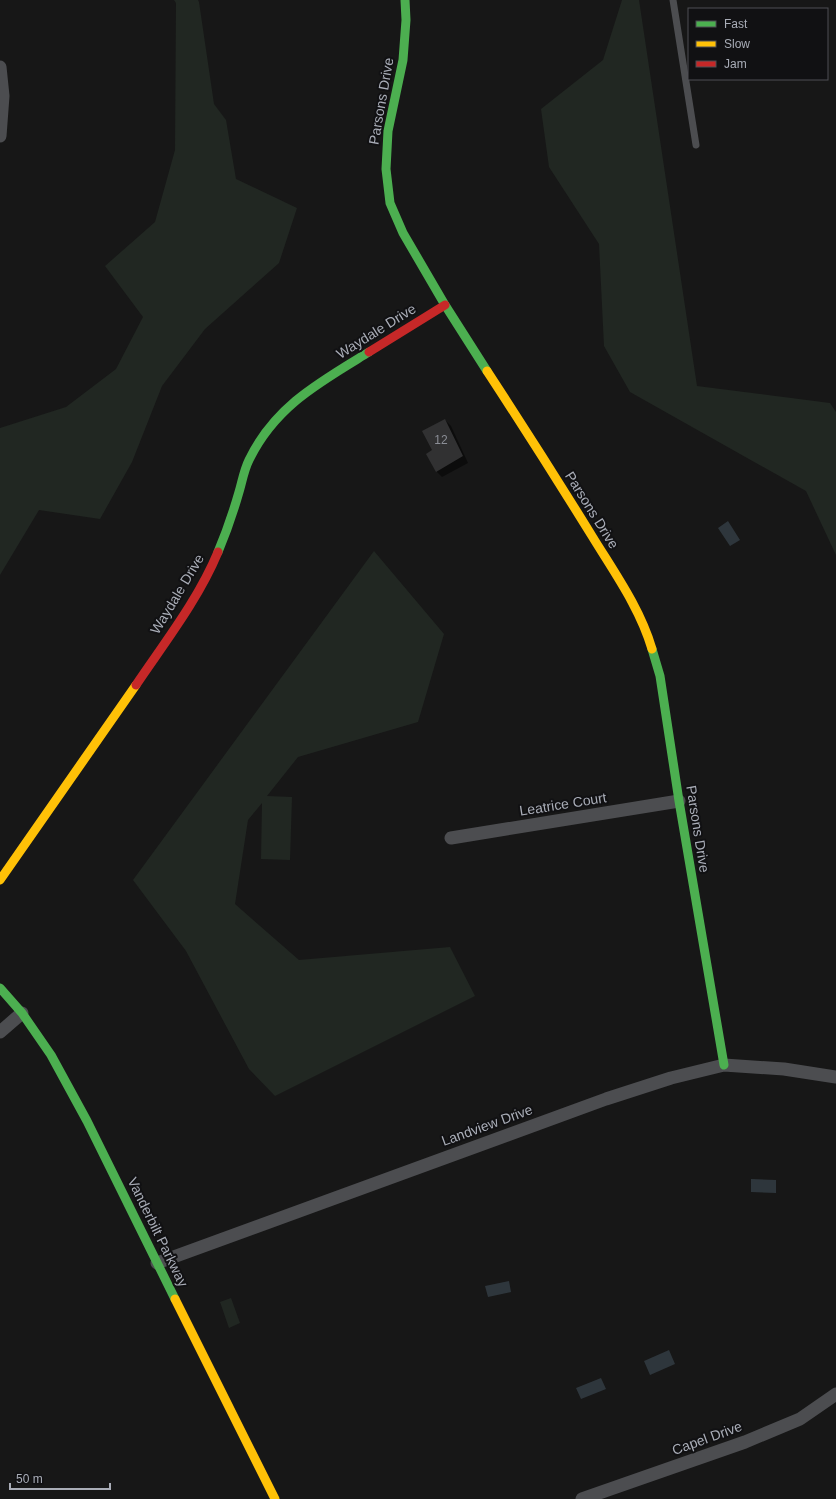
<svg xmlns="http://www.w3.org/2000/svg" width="836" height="1499" viewBox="0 0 836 1499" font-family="Helvetica,sans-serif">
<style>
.green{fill:#212722}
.water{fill:#2e363c}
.shadow{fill:#0007}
.building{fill:#313132}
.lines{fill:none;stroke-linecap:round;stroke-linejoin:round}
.lane{stroke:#4c4d50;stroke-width:7}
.street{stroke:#4c4d50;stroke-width:13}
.fast{stroke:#4caf50;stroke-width:9}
.slow{stroke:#ffc107;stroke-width:9}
.jam{stroke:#c62828;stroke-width:9}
.labels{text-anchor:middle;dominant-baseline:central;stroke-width:4;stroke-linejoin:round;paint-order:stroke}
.number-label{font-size:12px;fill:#8b8e96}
.street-label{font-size:14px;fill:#a9adb7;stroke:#111113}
</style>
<rect width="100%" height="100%" fill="#171717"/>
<path class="green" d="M174,0H198L199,2L214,104L226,120L236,179L297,208L279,263L205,329L162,386L132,462L100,519L39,510L0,575V428L66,407L116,369L143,317L105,266L155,222L175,150L176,3Z
M622,0H639L697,386L830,403L836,412V555L806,491L630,392L604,346L599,244L549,167L541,109L603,60Z
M374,551L444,634L418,722L298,757L267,796L292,797L290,860L261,859L262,803L248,820L235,904L299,960L450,947L475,996L275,1096L249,1069L186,951L133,880Z
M231,1298L240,1323L229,1328L220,1302Z"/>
<path class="water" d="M728,521L740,540L730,546L718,528Z
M751,1179L776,1180V1193L751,1192Z
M509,1281L511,1292L488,1297L485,1286Z
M669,1350L675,1364L650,1375L644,1361Z
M601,1378L606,1389L581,1399L576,1388Z"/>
<path class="shadow" d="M445,420L451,426L468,463L442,477L436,471L433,450Z"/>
<path class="building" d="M445,419L463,456L436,472L426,454L432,450L422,431Z"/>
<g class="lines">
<path class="lane" d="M673,0L696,145"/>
<path class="street" d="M0,67L3,96L0,136
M451,838L679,801
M0,1032L22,1013
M157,1263L606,1099L671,1078L724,1065L784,1069L836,1077
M582,1499L745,1442L800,1419L836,1394"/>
<path class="fast" d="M405,0L406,20L403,60L388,131L386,169L390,203L403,233L445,305L487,371
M218,552C226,533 233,513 239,492C242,482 244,470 249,460C275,406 320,382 369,352
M652,649L660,676L679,801L724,1065
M0,988L22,1013L51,1055L87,1121L175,1299"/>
<path class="slow" d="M487,371C523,426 558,481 592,536C614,572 640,608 652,649
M0,880L136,685
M175,1299L275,1499"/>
<path class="jam" d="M369,352L445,305
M136,685C165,642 198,600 218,552"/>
</g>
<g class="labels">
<g class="number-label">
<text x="441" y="440">12</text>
</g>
<g class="street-label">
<text transform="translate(381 101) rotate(-80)">Parsons Drive</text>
<text transform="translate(376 331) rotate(-32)">Waydale Drive</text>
<text transform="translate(592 510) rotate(58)">Parsons Drive</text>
<text transform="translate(177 594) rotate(-59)">Waydale Drive</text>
<text transform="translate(563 804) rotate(-9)">Leatrice Court</text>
<text transform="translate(698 829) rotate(81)">Parsons Drive</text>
<text transform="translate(487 1125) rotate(-20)">Landview Drive</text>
<text transform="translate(158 1232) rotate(64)">Vanderbilt Parkway</text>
<text transform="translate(707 1438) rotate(-20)">Capel Drive</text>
</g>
</g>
<rect x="688" y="8" width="140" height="72" fill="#111113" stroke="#4e4f55"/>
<rect x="696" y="21" width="20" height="6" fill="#4caf50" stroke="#4e4f55"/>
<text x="724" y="28" font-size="12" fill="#a9adb7">Fast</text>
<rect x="696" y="41" width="20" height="6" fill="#ffc107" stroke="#4e4f55"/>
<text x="724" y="48" font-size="12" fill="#a9adb7">Slow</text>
<rect x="696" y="61" width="20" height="6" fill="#c62828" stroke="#4e4f55"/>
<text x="724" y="68" font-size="12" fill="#a9adb7">Jam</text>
<path d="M10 1483v6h100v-6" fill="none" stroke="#a9adb7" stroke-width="2"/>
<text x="16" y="1483" font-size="12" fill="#a9adb7" stroke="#111113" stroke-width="3" paint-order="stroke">50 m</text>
</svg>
